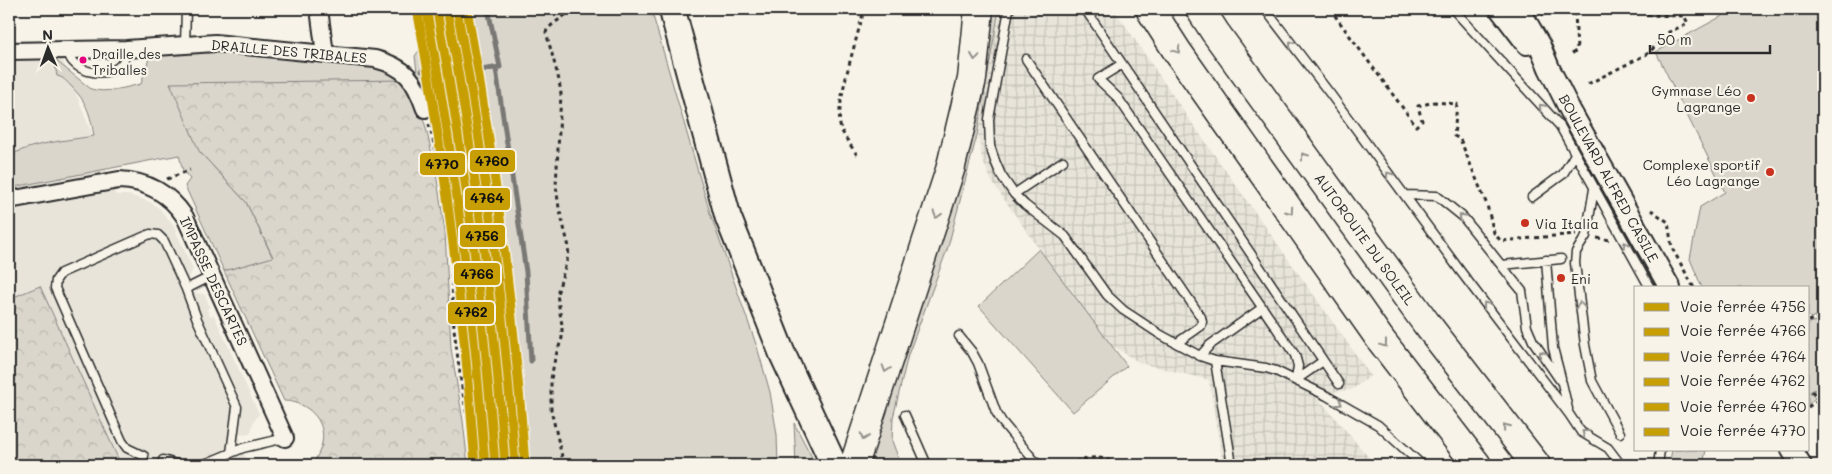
<svg xmlns="http://www.w3.org/2000/svg" width="1832" height="474" viewBox="0 0 1832 474" font-family="Mali,sans-serif">
<style>
.built{fill:#e8e4da}
.industrial{fill:url(#industrial-grid)}
.green{fill:#dad6cc;stroke:#82807c}
.forest{fill:url(#forest-crowns);stroke:#82807c}
.lines{fill:none;stroke-linecap:round;stroke-linejoin:round}
.stream{stroke:#7a7874;stroke-width:5}
.service-casing{stroke:#2b2b2b;stroke-width:11}
.minor-casing{stroke:#2b2b2b;stroke-width:20}
.tertiary-casing{stroke:#2b2b2b;stroke-width:24}
.primary-casing{stroke:#2b2b2b;stroke-width:29}
.motorway-casing{stroke:#2b2b2b;stroke-width:31}
.path{stroke:#2b2b2b;stroke-width:3;stroke-dasharray:4 4;stroke-linecap:butt}
.service{stroke:#f7f3e8;stroke-width:8}
.minor{stroke:#f7f3e8;stroke-width:16}
.tertiary{stroke:#f7f3e8;stroke-width:20}
.primary{stroke:#f7f3e8;stroke-width:25}
.motorway{stroke:#f7f3e8;stroke-width:28}
.rail-1-casing{stroke:#f7f3e8;stroke-width:12}
.rail-2-casing{stroke:#f7f3e8;stroke-width:12}
.rail-3-casing{stroke:#f7f3e8;stroke-width:12}
.rail-4-casing{stroke:#f7f3e8;stroke-width:12}
.rail-5-casing{stroke:#f7f3e8;stroke-width:12}
.rail-6-casing{stroke:#f7f3e8;stroke-width:12}
.rail-1{stroke:#c79e04;stroke-width:9}
.rail-2{stroke:#c79e04;stroke-width:9}
.rail-3{stroke:#c79e04;stroke-width:9}
.rail-4{stroke:#c79e04;stroke-width:9}
.rail-5{stroke:#c79e04;stroke-width:9}
.rail-6{stroke:#c79e04;stroke-width:9}
.oneway{stroke:#918f8a}
.bus-dot{fill:#e5007d;stroke:#f7f3e8;stroke-width:2}
.poi-dot{fill:#c8321e;stroke:#f7f3e8;stroke-width:2}
.labels{text-anchor:middle;dominant-baseline:central;stroke-width:4.5;stroke-linejoin:round;paint-order:stroke}
.bus-label{font-size:13px;fill:#2b2b2b;stroke:#f7f3e8;text-anchor:start}
.street-label{font-size:14px;fill:#2b2b2b;stroke:#f7f3e8}
.poi-label{font-size:14px;fill:#2b2b2b;stroke:#f7f3e8;text-anchor:end}
.line-badge{stroke:#f7f3e8;stroke-width:2}
.pale-badge-label{font-size:14px;text-anchor:middle;font-weight:bold;fill:#111}
</style>
<defs>
<pattern id="industrial-grid" width="8" height="8" patternUnits="userSpaceOnUse" patternTransform="scale(1.25)"><rect width="8" height="8" fill="#e8e4da"/><path d="M0 4h8M4 0v8" fill="none" stroke="#c7c4bb"/></pattern>
<pattern id="forest-crowns" width="20" height="18" patternUnits="userSpaceOnUse" patternTransform="scale(1.25)"><rect width="20" height="18" fill="#dad6cc"/><path d="M2 6a3 3 0 1 1 6 0M12 15a3 3 0 1 1 6 0" fill="none" stroke="#bbb8af"/></pattern>
</defs>
<rect width="100%" height="100%" fill="#f7f3e8"/>
<filter id="ink" filterUnits="userSpaceOnUse"><feTurbulence type="fractalNoise" baseFrequency=".02" numOctaves="2"/><feDisplacementMap in="SourceGraphic" scale="10" xChannelSelector="R" yChannelSelector="G"/><feConvolveMatrix kernelMatrix="1 2 1 2 8 2 1 2 1" color-interpolation-filters="sRGB"/></filter>
<g filter="url(#ink)">
<path class="built" d="M439,9H464L475,69L504,264L523,465H497L494,403L463,131L451,76Z
M9,40H55L116,195H129L150,202L159,208L173,225L193,269L188,280L194,292L205,295L210,307L207,309L210,316L214,315L259,414L253,423L251,433L239,435L246,460L261,465H121L40,286L9,299Z"/>
<path class="industrial" d="M999,9H1114L1187,116L1371,376L1351,390L1334,392L1320,400L1375,465H1223L1209,380L1140,363L1111,345L1039,249L992,182L982,159L978,135Z"/>
<path class="green" d="M413,9H439C469,159 488,312 497,465H477L475,439L463,369L459,312L470,311L469,296L458,295L452,216L442,154L418,80L415,56L421,48Z
M464,9H651L710,213L757,347L770,392L777,435L778,465H523L504,264L475,71Z
M985,9H999L977,135L948,247L908,355L893,418L892,441L901,465H862Z
M1735,9H1823V394L1819,396L1814,389L1810,392L1815,398L1808,405V323L1820,320L1819,315L1810,318L1808,315V288H1702L1690,259L1700,207L1725,192L1656,52Z
M216,51L359,66C376,57 392,71 407,80L199,151L246,202L273,258L224,271L185,186L190,179L183,171L179,155L9,188V157C27,143 71,140 94,136C90,113 87,102 70,85C66,81 63,77 57,76L54,59L91,89C105,94 127,87 141,84L150,55Z
M1039,249L1127,366L1073,412L979,306Z
M794,423L816,465H796Z
M1672,450H1706L1703,465H1669Z"/>
<path class="forest" d="M407,80L419,104L426,128L435,167L445,231L451,348L463,421L468,465H314C314,460 321,451 322,443C327,420 306,401 284,401L224,271L273,257L246,202L199,151L170,83Z
M40,286L121,465H9V299Z"/>
<g class="lines">
<path class="stream" d="M496,69L526,272L531,361
M422,71L450,74
M475,71L500,67L488,9"/>
<g class="service-casing">
<path id="service" d="M1009,9L989,119L990,146L995,161L1001,175L1014,194L1025,205L1065,236L1107,295L1123,310L1161,335L1200,356L1215,361L1266,368L1276,371L1327,396L1378,425L1422,465
M1085,9L1339,384
M1265,9L1331,95L1461,272L1569,414L1581,432L1608,448L1621,465
M1453,9L1560,126L1650,288
M185,45L186,9
M68,51C69,56 71,61 75,64C90,78 127,76 126,49
M1026,59L1201,317L1202,322L1201,326L1177,343
M1122,64L1098,79L1118,98L1295,355L1298,366L1296,380L1323,361
M1594,189L1586,236L1576,252L1575,263L1585,345L1592,381L1620,433
M1014,194L1063,161
M1405,195L1437,196L1463,217L1513,280L1522,291L1527,327L1533,341L1562,383L1568,409
M1532,197L1563,174L1575,154
M1546,260L1553,348L1561,378
M1502,265L1561,259
M186,289L212,276
M959,336L972,352L978,363L996,412L1002,422L1038,465
M1200,356L1210,345L1262,308
M1215,361L1232,465
M905,415L927,465
M144,456L127,448L122,441L55,288L56,280L61,273L150,234L158,235L164,241L186,289L197,319L237,407L231,453
M163,460L179,465
M202,465L243,448L285,438
M1658,465L1660,450"/>
</g>
<g class="minor-casing">
<path id="minor" d="M319,9L325,54
M9,51L126,49L215,43L375,59C406,67 415,80 425,109
M9,200L119,180C147,181 169,193 185,217L285,438"/>
</g>
<g class="tertiary-casing">
<path id="tertiary" d="M1500,9L1527,44
M1519,9L1540,46L1549,68L1571,112L1670,288
M1792,450L1801,465"/>
</g>
<g class="primary-casing">
<path id="primary" d="M672,9L728,217L782,353L834,465"/>
</g>
<g class="motorway-casing">
<path id="motorway" d="M1150,9L1177,51L1380,339L1477,465
M1200,9L1215,32L1426,323L1536,465
M854,465L950,170L972,79L979,9"/>
</g>
<path class="path" d="M1330,9L1416,126L1422,121L1418,106L1434,102L1457,104L1454,136L1460,139L1487,205L1494,233L1501,241L1576,234
M1542,14L1575,13L1577,50L1570,55
M1588,84L1649,53L1667,33L1688,23L1684,16L1647,15L1643,9
M429,124L435,148L450,230L454,329L461,382L471,440L473,465
M857,155C852,147 845,138 841,129C833,108 859,34 864,9
M167,179L190,170
M1651,210L1668,222L1672,248L1694,288
M1597,238L1610,240
M1808,321L1823,316
M1812,391L1821,403
M1808,407L1823,397
M564,465L551,410V379L555,358L562,338V325L557,294L568,257L569,247L559,208L556,186L561,94L559,80L546,32C551,23 561,20 568,12L567,9
M1068,465C1086,457 1101,454 1118,465"/>
<use href="#service" class="service"/>
<use href="#minor" class="minor"/>
<use href="#tertiary" class="tertiary"/>
<use href="#primary" class="primary"/>
<use href="#motorway" class="motorway"/>
<g class="rail-1-casing">
<path id="rail-1" d="M447,9C475,160 494,312 505,465"/>
</g>
<g class="rail-2-casing">
<path id="rail-2" d="M437,11C465,161 484,313 495,465"/>
</g>
<g class="rail-3-casing">
<path id="rail-3" d="M457,9C485,160 504,311 515,464"/>
</g>
<g class="rail-4-casing">
<path id="rail-4" d="M427,13C455,163 474,313 485,465"/>
</g>
<g class="rail-5-casing">
<path id="rail-5" d="M467,9C495,159 514,311 525,464"/>
</g>
<g class="rail-6-casing">
<path id="rail-6" d="M418,14C445,164 464,314 475,465"/>
</g>
<use href="#rail-1" class="rail-1"/>
<use href="#rail-2" class="rail-2"/>
<use href="#rail-3" class="rail-3"/>
<use href="#rail-4" class="rail-4"/>
<use href="#rail-5" class="rail-5"/>
<use href="#rail-6" class="rail-6"/>
</g>
<defs><path id="oneway-chevron" d="M-2-3.5L2.5 0L-2 3.5" fill="none" stroke-width="1.6" stroke-linecap="round" stroke-linejoin="round" transform="scale(1.25)"/></defs>
<g class="oneway">
<use href="#oneway-chevron" transform="translate(1292 44) rotate(-128)"/>
<use href="#oneway-chevron" transform="translate(1177 50) rotate(56)"/>
<use href="#oneway-chevron" transform="translate(975 57) rotate(98)"/>
<use href="#oneway-chevron" transform="translate(1542 107) rotate(-132)"/>
<use href="#oneway-chevron" transform="translate(1304 156) rotate(-126)"/>
<use href="#oneway-chevron" transform="translate(1389 175) rotate(-126)"/>
<use href="#oneway-chevron" transform="translate(1290 211) rotate(55)"/>
<use href="#oneway-chevron" transform="translate(937 215) rotate(107)"/>
<use href="#oneway-chevron" transform="translate(1462 217) rotate(-135)"/>
<use href="#oneway-chevron" transform="translate(1626 245) rotate(-119)"/>
<use href="#oneway-chevron" transform="translate(1486 305) rotate(-127)"/>
<use href="#oneway-chevron" transform="translate(1580 305) rotate(-97)"/>
<use href="#oneway-chevron" transform="translate(1384 344) rotate(53)"/>
<use href="#oneway-chevron" transform="translate(1542 354) rotate(-125)"/>
<use href="#oneway-chevron" transform="translate(886 369) rotate(108)"/>
<use href="#oneway-chevron" transform="translate(1339 403) rotate(30)"/>
<use href="#oneway-chevron" transform="translate(1506 427) rotate(-128)"/>
<use href="#oneway-chevron" transform="translate(1585 433) rotate(-142)"/>
<use href="#oneway-chevron" transform="translate(864 437) rotate(109)"/>
</g>
</g>
<circle class="bus-dot" cx="83" cy="60" r="4.5"/>
<g class="poi-dot">
<circle cx="1751" cy="98" r="5"/>
<circle cx="1770" cy="172" r="5"/>
<circle cx="1525" cy="223" r="5"/>
<circle cx="1561" cy="278" r="5"/>
</g>
<g class="labels">
<g class="bus-label">
<text x="92" y="53">Draille des<tspan x="92" dy="16">Triballes</tspan></text>
</g>
<g class="street-label">
<text transform="translate(289 51) rotate(5)">DRAILLE DES TRIBALES</text>
<text transform="translate(1609 178) rotate(61)">BOULEVARD ALFRED CASILE</text>
<text transform="translate(1365 239) rotate(54)">AUTOROUTE DU SOLEIL</text>
<text transform="translate(214 281) rotate(65)">IMPASSE DESCARTES</text>
</g>
<g class="poi-label">
<text x="1741" y="90">Gymnase Léo<tspan x="1741" dy="16">Lagrange</tspan></text>
<text x="1760" y="164">Complexe sportif<tspan x="1760" dy="16">Léo Lagrange</tspan></text>
<text x="1535" y="223" text-anchor="start">Via Italia</text>
<text x="1571" y="278" text-anchor="start">Eni</text>
</g>
</g>
<g class="line-badge">
<rect x="469" y="149" width="47" height="24" rx="5" fill="#c79e04"/>
<rect x="419" y="152" width="47" height="24" rx="5" fill="#c79e04"/>
<rect x="464" y="187" width="47" height="24" rx="5" fill="#c79e04"/>
<rect x="459" y="224" width="47" height="24" rx="5" fill="#c79e04"/>
<rect x="453" y="262" width="48" height="24" rx="5" fill="#c79e04"/>
<rect x="447" y="301" width="48" height="24" rx="5" fill="#c79e04"/>
</g>
<g class="pale-badge-label">
<text x="492" y="166">4760</text>
<text x="442" y="169">4770</text>
<text x="487" y="203">4764</text>
<text x="482" y="241">4756</text>
<text x="477" y="279">4766</text>
<text x="471" y="317">4762</text>
</g>
<rect width="1832" height="474" fill="none" stroke="#f7f3e8" stroke-width="30"/>
<rect x="15" y="15" width="1802" height="444" fill="none" stroke="#2b2b2b" stroke-width="2" filter="url(#ink)"/>
<rect x="1634" y="286" width="175" height="165" fill="#f7f3e8" stroke="#a5a39c"/>
<rect x="1644" y="303" width="25" height="8" fill="#c79e04" stroke="#a5a39c"/>
<text x="1680" y="312" font-size="15" fill="#2b2b2b">Voie ferrée 4756</text>
<rect x="1644" y="328" width="25" height="8" fill="#c79e04" stroke="#a5a39c"/>
<text x="1680" y="336" font-size="15" fill="#2b2b2b">Voie ferrée 4766</text>
<rect x="1644" y="353" width="25" height="8" fill="#c79e04" stroke="#a5a39c"/>
<text x="1680" y="362" font-size="15" fill="#2b2b2b">Voie ferrée 4764</text>
<rect x="1644" y="378" width="25" height="8" fill="#c79e04" stroke="#a5a39c"/>
<text x="1680" y="386" font-size="15" fill="#2b2b2b">Voie ferrée 4762</text>
<rect x="1644" y="403" width="25" height="8" fill="#c79e04" stroke="#a5a39c"/>
<text x="1680" y="412" font-size="15" fill="#2b2b2b">Voie ferrée 4760</text>
<rect x="1644" y="428" width="25" height="8" fill="#c79e04" stroke="#a5a39c"/>
<text x="1680" y="436" font-size="15" fill="#2b2b2b">Voie ferrée 4770</text>
<g transform="translate(48 48) rotate(358)" stroke="#f7f3e8" stroke-width="4" paint-order="stroke">
<path d="M0-4L9 19L0 12L-9 19Z" fill="#2b2b2b"/>
<text y="-8" font-size="14" font-weight="bold" text-anchor="middle" fill="#2b2b2b">N</text>
</g>
<path d="M1650 45v8h120v-8" fill="none" stroke="#2b2b2b" stroke-width="2.5"/>
<text x="1657" y="45" font-size="15" fill="#2b2b2b" stroke="#f7f3e8" stroke-width="4" paint-order="stroke">50 m</text>
</svg>
